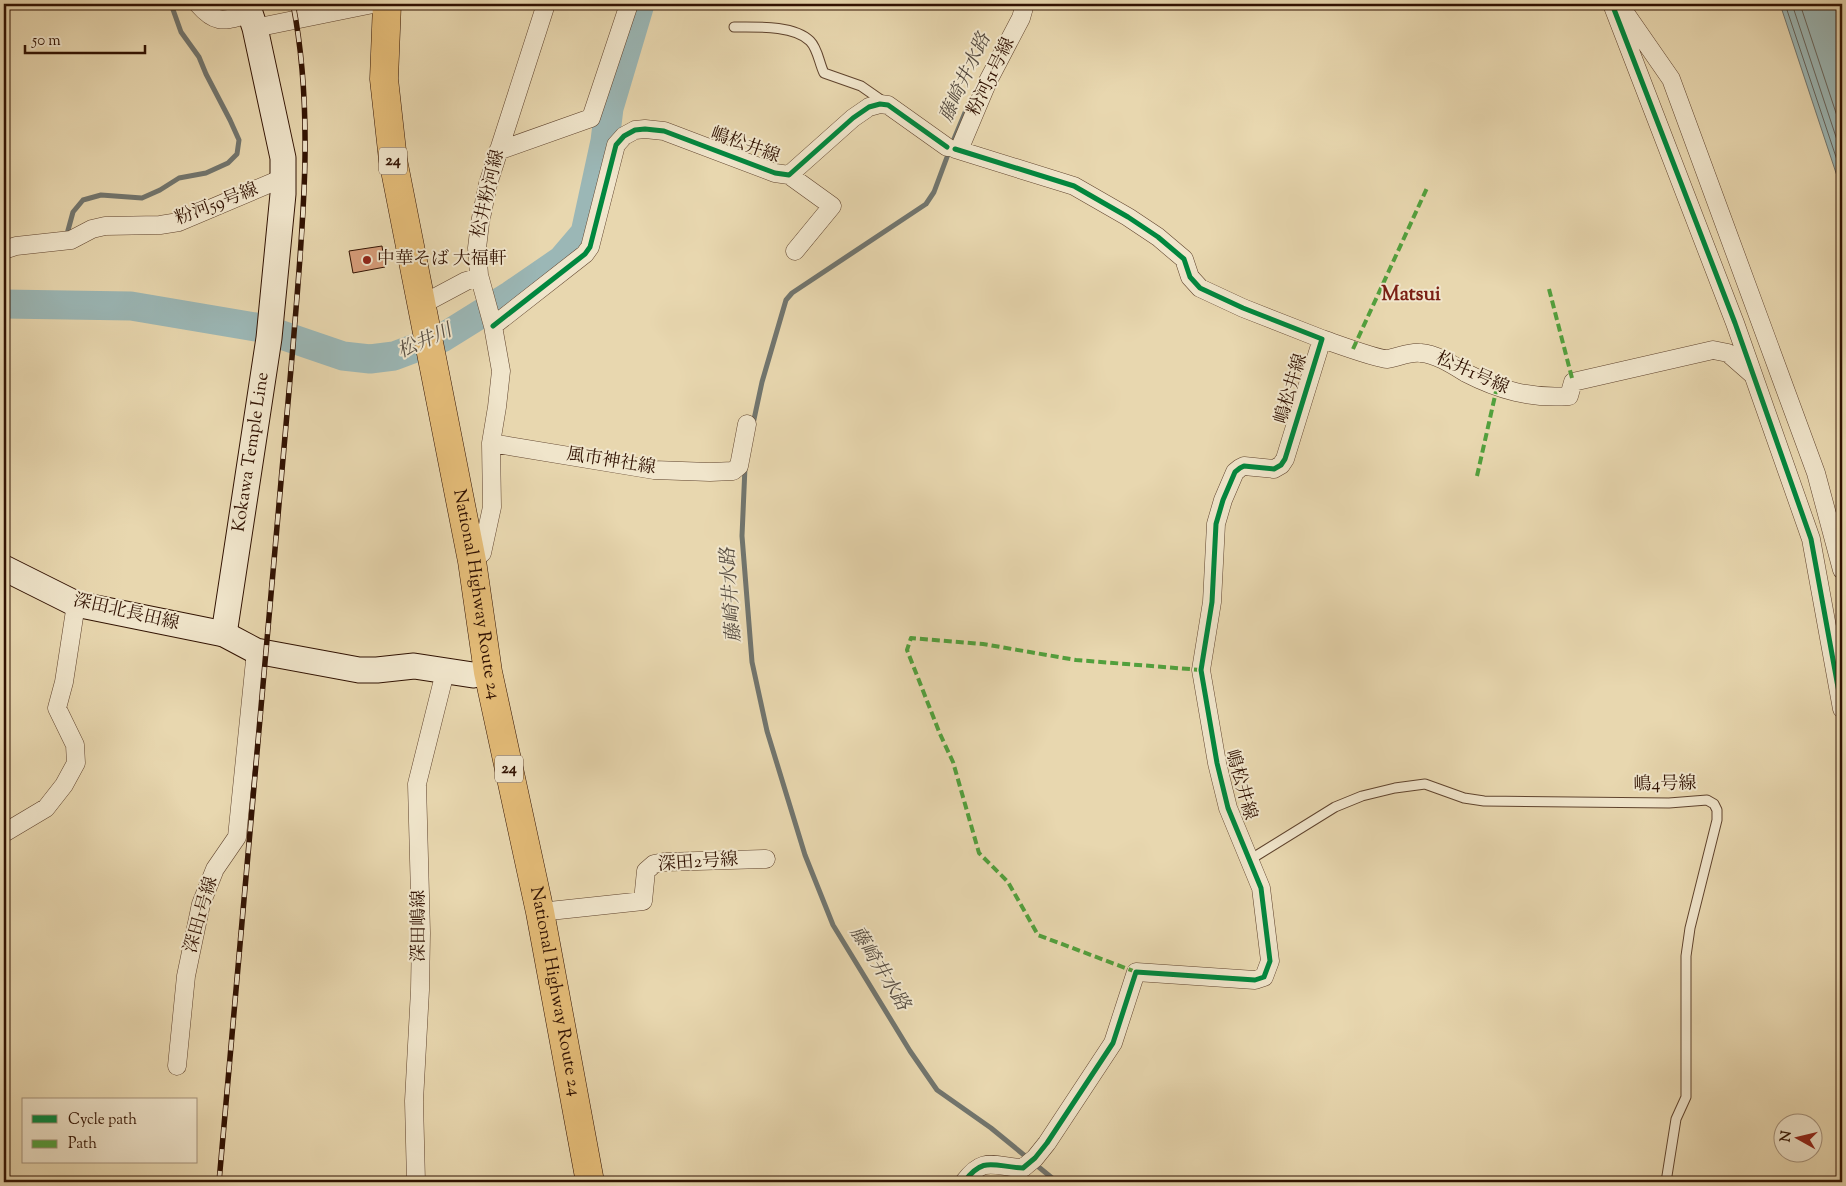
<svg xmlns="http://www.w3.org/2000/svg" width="1846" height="1186" viewBox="0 0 1846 1186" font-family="'Sorts Mill Goudy','Noto Serif JP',serif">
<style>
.water{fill:#9bb7b6;stroke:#71756e}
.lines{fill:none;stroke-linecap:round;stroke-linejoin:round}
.shore{stroke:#66645c;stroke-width:1}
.stream{stroke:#71756e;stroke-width:5}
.river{stroke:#9bb7b6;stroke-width:29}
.building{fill:#d79d7a;stroke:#311202}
.lane-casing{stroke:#5f432d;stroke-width:11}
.street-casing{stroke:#5f432d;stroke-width:19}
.secondary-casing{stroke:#311202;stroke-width:27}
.highway-casing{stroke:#311202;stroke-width:29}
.lane{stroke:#f0e5cb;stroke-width:9}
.street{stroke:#f0e5cb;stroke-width:18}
.secondary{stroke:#f0e5cb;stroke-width:25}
.highway{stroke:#e4bc78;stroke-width:28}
.rail-casing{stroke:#311202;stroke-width:5.5}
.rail{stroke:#f0e5cb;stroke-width:4;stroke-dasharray:11;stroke-linecap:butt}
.quiet{stroke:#52a03d;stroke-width:4;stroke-dasharray:8 4;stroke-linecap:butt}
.cycleway-casing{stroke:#f0e5cb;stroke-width:8}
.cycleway{stroke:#00873e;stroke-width:5}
.poi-dot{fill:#8f2418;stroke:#f0e5cb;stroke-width:2}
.labels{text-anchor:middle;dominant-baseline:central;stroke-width:4;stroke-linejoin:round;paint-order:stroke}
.shield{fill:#f0e5cb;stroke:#6a513e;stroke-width:1}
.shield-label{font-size:16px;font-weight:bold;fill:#311202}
.street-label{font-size:18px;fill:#311202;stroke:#f0e5cb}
.poi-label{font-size:18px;fill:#311202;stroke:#f0e5cb;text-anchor:start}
.water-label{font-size:19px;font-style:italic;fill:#564c41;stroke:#f0e5cb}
.quarter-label{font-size:20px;font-weight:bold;fill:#7a1f14;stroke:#f0e5cb}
</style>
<rect width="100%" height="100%" fill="#e8d7af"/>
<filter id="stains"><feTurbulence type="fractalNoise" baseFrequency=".004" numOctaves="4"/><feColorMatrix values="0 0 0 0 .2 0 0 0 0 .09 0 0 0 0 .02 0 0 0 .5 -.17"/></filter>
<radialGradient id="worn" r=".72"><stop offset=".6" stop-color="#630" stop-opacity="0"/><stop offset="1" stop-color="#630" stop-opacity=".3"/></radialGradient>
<path class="water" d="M1780,4H1842V191Z"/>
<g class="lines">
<path class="shore" d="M1785,4L1842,175
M1792,4L1842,155
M1800,4L1842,131"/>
<path class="stream" d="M954,139L969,103
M67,234L73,212L83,200L101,195L142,198L160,190L179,178L206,173L228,163L237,154L239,140L230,120L206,74L199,57L181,32L171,4
M753,424L762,382L786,300L792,293L926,204L934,192L950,149
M745,467L742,536L752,662L767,731L805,855L833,925L910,1051L937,1090L991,1128L1057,1182"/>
<path class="river" d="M4,304L131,306L261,328L343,356L370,359L394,356L442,338L511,295L562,260L585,233L605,141L609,108L640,4"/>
</g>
<path class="building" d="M382,246L385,267L353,273L349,251Z"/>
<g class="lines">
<g class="lane-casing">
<path id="lane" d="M734,27C756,27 794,25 810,41C818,49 819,63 824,73L861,86L884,102
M1251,859L1335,807L1362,796L1395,788L1425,784L1464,798L1484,801L1669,803L1707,800L1714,804L1717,810V820L1690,928L1686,956V1097L1676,1119L1666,1182"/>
</g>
<g class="street-casing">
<path id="street" d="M198,4C217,26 225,20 250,14
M1612,4L1735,323L1811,539L1842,709
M1619,4L1671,79L1816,473L1842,570
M255,28L373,4
M955,149L1074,186L1128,217L1158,237L1184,259L1190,277L1200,288L1243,308L1322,339L1285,459L1281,465L1274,469L1244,466L1240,468L1235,472L1223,500L1216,524L1212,602L1201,670L1217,763L1228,808L1261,888L1270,961L1264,977L1255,980L1136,972L1113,1043L1047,1143L1035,1158L1023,1168C994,1167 984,1155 964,1182
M959,150L988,81L1021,18L1025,4
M498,151L591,118L629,4
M789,175L832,206L795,251
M4,250L16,246L71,240L92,229L105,226L160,225L179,222L283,178
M421,305L466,281L479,277
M493,326L585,254L590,247L616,145L624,136L635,130L645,129L664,131L775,173L789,175L853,118L869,107L880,104L888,105L947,147
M1322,339C1334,343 1377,359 1387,359C1398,358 1409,351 1421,353C1436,354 1453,365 1466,373C1499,390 1531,399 1569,396L1573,382L1713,350L1728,353L1752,374
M491,443L654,470L710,472L733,471L739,466L747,424
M472,561L482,553L492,507L491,443L497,407L501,371L493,326L479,275L477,248L480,223L488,184L546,4
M4,833L46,808L64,785L76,763L75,745L57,708L64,682L76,604
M540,912L643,901L646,871L654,864L664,862L766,859
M177,1066L186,976L201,904L215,869L237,837L256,651
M416,1182L414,1101L420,990L421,933L417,784L445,672"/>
</g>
<g class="secondary-casing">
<g id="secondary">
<path d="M4,568L76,604L224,634L256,651L359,670H377L414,666L473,675L488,672"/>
<path id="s1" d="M224,634L269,338L283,194V158L255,28L247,4"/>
</g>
</g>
<g class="highway-casing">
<g id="highway">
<path id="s2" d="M387,4L384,79L393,160L472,561L488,672L540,912L590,1182"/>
</g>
</g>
<use href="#lane" class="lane"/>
<use href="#street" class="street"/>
<use href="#secondary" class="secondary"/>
<use href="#highway" class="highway"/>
<g class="rail-casing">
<path id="rail" d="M219,1182L293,346C302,232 315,117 293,4"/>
</g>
<use href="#rail" class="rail"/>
<path class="quiet" d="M1549,289L1573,382
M1353,349L1427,188
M1477,476L1497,387
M1136,972L1038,935L1008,882L979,853L953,762L940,734L907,650L911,638L983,644L1076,660L1201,670"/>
<g class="cycleway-casing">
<path id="cycleway" d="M1612,4L1735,323L1811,539L1842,709
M955,149L1074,186L1128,217L1158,237L1184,259L1190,277L1200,288L1243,308L1322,339L1285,459L1281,465L1274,469L1244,466L1240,468L1235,472L1223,500L1216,524L1212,602L1201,670L1217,763L1228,808L1261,888L1270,961L1264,977L1255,980L1136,972L1113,1043L1047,1143L1035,1158L1023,1168C994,1167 984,1155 964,1182
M493,326L585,254L590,247L616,145L624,136L635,130L645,129L664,131L775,173L789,175L853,118L869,107L880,104L888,105L947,147"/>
</g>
<use href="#cycleway" class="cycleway"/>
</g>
<circle class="poi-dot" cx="367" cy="260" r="5"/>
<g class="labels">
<g class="shield">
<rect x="379" y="147.5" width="28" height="27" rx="4"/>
<rect x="495" y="755.5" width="28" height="27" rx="4"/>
</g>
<g class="shield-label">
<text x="393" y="161">24</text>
<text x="509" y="769">24</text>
</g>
<g class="street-label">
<text transform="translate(992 77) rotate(-64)">粉河51号線</text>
<text transform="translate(745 146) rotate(20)">嶋松井線</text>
<text transform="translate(489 194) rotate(-77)">松井粉河線</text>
<text transform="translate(217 205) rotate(-21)">粉河59号線</text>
<text transform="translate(1472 374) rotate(24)">松井1号線</text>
<text transform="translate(1292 389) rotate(-73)">嶋松井線</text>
<text stroke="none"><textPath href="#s1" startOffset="184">Kokawa Temple Line</textPath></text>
<text transform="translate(611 462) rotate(9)">風市神社線</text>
<text stroke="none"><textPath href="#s2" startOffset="599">National Highway Route 24</textPath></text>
<text transform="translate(126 613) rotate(13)">深田北長田線</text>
<text transform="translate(1240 785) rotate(74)">嶋松井線</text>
<text transform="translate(1665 785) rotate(-1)">嶋4号線</text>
<text transform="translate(698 863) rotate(-4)">深田2号線</text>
<text transform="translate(202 915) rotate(-74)">深田1号線</text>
<text transform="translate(420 926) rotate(-90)">深田嶋線</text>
<text stroke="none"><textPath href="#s2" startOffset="1004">National Highway Route 24</textPath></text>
</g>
<g class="poi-label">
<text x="377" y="260">中華そば 大福軒</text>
</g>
<g class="water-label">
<text transform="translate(966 78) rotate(-65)">藤崎井水路</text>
<text transform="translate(425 342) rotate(-24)">松井川</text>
<text transform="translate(732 595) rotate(-94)">藤崎井水路</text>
<text transform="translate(879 969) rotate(58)">藤崎井水路</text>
</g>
<g class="quarter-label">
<text x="1411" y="295">Matsui</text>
</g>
</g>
<rect width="1846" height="1186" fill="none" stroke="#e8d7af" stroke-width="20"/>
<rect x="5" y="5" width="1836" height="1176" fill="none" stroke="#311202" stroke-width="2.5"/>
<rect x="10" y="10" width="1826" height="1166" fill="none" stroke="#311202"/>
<rect x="22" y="1098" width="175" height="65" fill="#f0e5cb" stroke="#a4917b"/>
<rect x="32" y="1115" width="25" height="8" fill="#00873e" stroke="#a4917b"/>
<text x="68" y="1124" font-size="15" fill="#311202">Cycle path</text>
<rect x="32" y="1140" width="25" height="8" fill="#52a03d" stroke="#a4917b"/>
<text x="68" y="1148" font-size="15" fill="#311202">Path</text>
<g transform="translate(1798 1138) rotate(278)"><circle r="24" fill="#f0e5cb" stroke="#a4917b"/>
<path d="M0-4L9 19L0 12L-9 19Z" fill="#8f2418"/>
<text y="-8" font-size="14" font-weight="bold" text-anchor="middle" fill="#311202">N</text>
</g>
<path d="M25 45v8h120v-8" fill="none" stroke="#311202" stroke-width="2.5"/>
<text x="32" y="45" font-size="15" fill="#311202" stroke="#f0e5cb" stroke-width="4" paint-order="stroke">50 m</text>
<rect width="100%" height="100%" filter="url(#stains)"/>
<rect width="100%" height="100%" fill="url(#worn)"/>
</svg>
